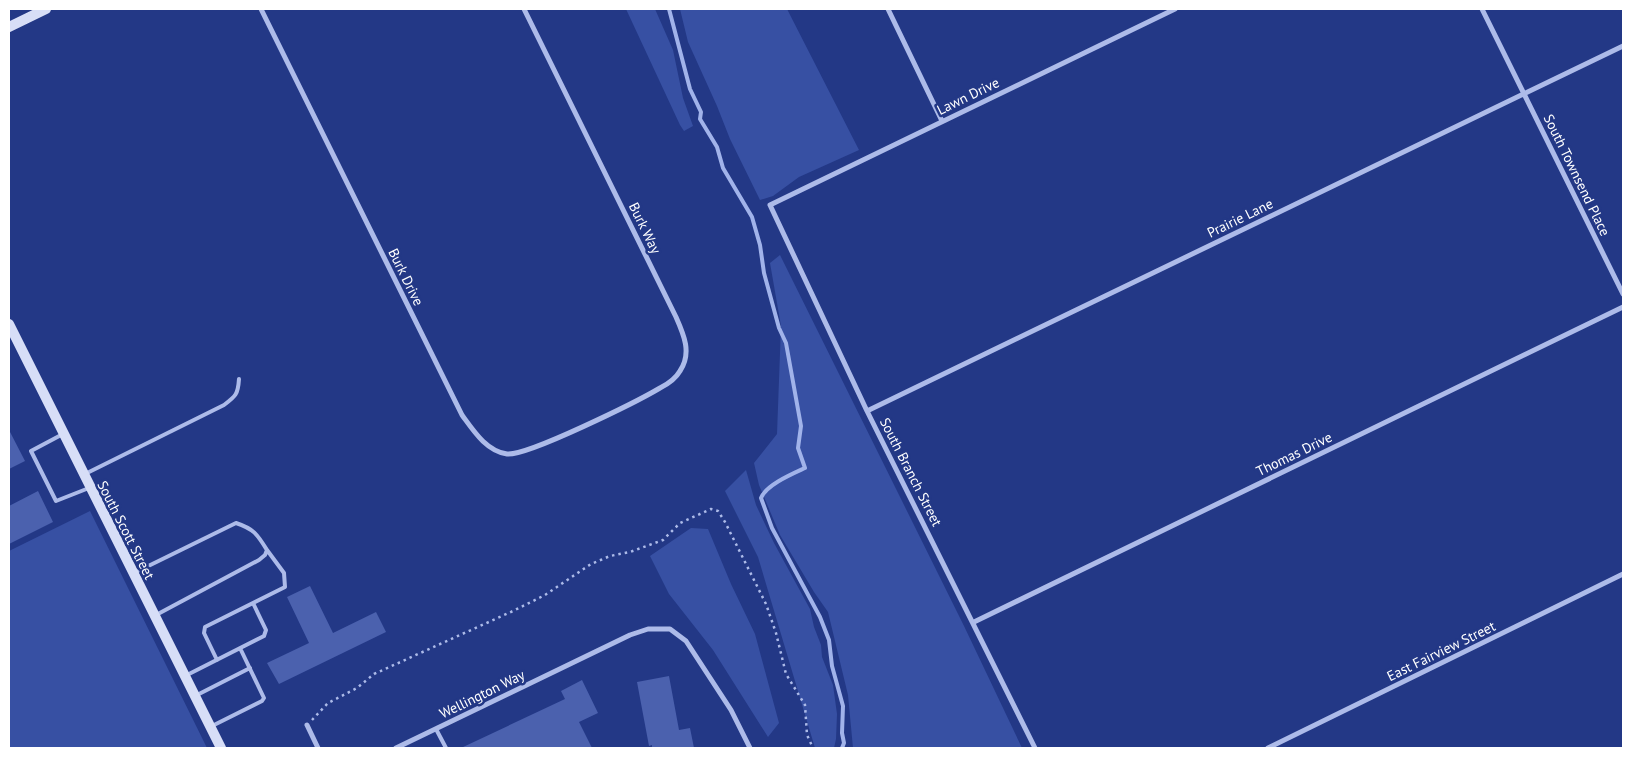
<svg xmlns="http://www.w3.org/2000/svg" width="1632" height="757" viewBox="0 0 1632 757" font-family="'PT Sans',sans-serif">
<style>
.green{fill:#3750a3}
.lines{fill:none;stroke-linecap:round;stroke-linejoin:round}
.stream{stroke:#a1b3ea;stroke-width:4}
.building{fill:#4b61ae}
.path{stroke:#adbbe9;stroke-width:2.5;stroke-dasharray:2.5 4;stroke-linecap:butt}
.lane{stroke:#adbbe9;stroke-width:4}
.street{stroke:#adbbe9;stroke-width:5}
.secondary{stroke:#d7def7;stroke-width:10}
.labels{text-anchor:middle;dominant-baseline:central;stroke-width:5;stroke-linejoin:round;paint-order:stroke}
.street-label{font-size:14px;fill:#fff;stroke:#233886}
</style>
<rect width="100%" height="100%" fill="#233886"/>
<path class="green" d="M626,9H655L673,50L683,98L693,126L684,131L680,125Z
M680,9H787L859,150L799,177L773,196L760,200L730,139L717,106L688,42Z
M780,255L964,626L1022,748H853L848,695L828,612L814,592L780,535L759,485L754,463L777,434L781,326L770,263Z
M746,470L756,505L774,543L810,609L814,627L821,645L822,657L833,685L837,714L836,739L834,748H815L758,557L725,491Z
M90,511L207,748H9V551Z
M691,528L708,529L731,584L755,634L779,723L768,737L713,650L669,594L650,556Z"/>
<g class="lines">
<path class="stream" d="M669,9L690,89L701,112L700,119L717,147L723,168L752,217L760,245L764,273L779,328L786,343L801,426L798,448L805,468C792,474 766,485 761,498L772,528L820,617L829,640L832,666L843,706L842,733L844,743L842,748"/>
</g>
<path class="building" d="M9,430L25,461L9,469Z
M38,491L53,522L9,544V506Z
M310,586L333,633L376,612L386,632L279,684L267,663L309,643L287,597Z
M669,676L679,730L690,728L694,748H652V745L649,746L637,682Z
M582,680L598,713L579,722L592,748H461L565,699L561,691Z"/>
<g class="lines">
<path class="path" d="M312,720L328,703L357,688L374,674L513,611L545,595L591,564L610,556L630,552L663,540L680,523L711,509L718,511L725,522L766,604L776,633L786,674L805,705L807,735L813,748"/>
<path class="lane" d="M63,434L31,451L56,501L89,488
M85,474L224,405C236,396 238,394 239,379
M134,573L236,523C254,529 257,534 267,550L265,555L259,560L156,615
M217,660L204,633L205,627L285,587L284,573L267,550
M187,675L264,636L266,630L253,603
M197,695L250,668
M212,726L262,701L264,698L240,648
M436,729L446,748"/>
<path class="street" d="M261,9L462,415C473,430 486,451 507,454C528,456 638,401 660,388C668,384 676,378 680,371C692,353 684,335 676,317L524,9
M888,9L942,121
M1482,9L1623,294
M867,411L1623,46
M974,622L1623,307
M307,725L318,748
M396,748L630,635L648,629H670L686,641L731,710L750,748
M1035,748L867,411L770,205L1175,9
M1268,748L1623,574"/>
<path class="secondary" d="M9,27L46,9
M9,324L221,748"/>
</g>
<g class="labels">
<g class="street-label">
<text transform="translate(968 96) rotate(-26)">Lawn Drive</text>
<text transform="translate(1577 175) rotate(64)">South Townsend Place</text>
<text transform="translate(1240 218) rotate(-26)">Prairie Lane</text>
<text transform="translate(645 228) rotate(64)">Burk Way</text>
<text transform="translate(406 277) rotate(64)">Burk Drive</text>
<text transform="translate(1294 454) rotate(-26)">Thomas Drive</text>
<text transform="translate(911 472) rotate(63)">South Branch Street</text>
<text transform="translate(126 530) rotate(63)">South Scott Street</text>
<text transform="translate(1441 651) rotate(-26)">East Fairview Street</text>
<text transform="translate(482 694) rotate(-26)">Wellington Way</text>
</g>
</g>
<rect width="1632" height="757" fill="none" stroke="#ffffff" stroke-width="20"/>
</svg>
